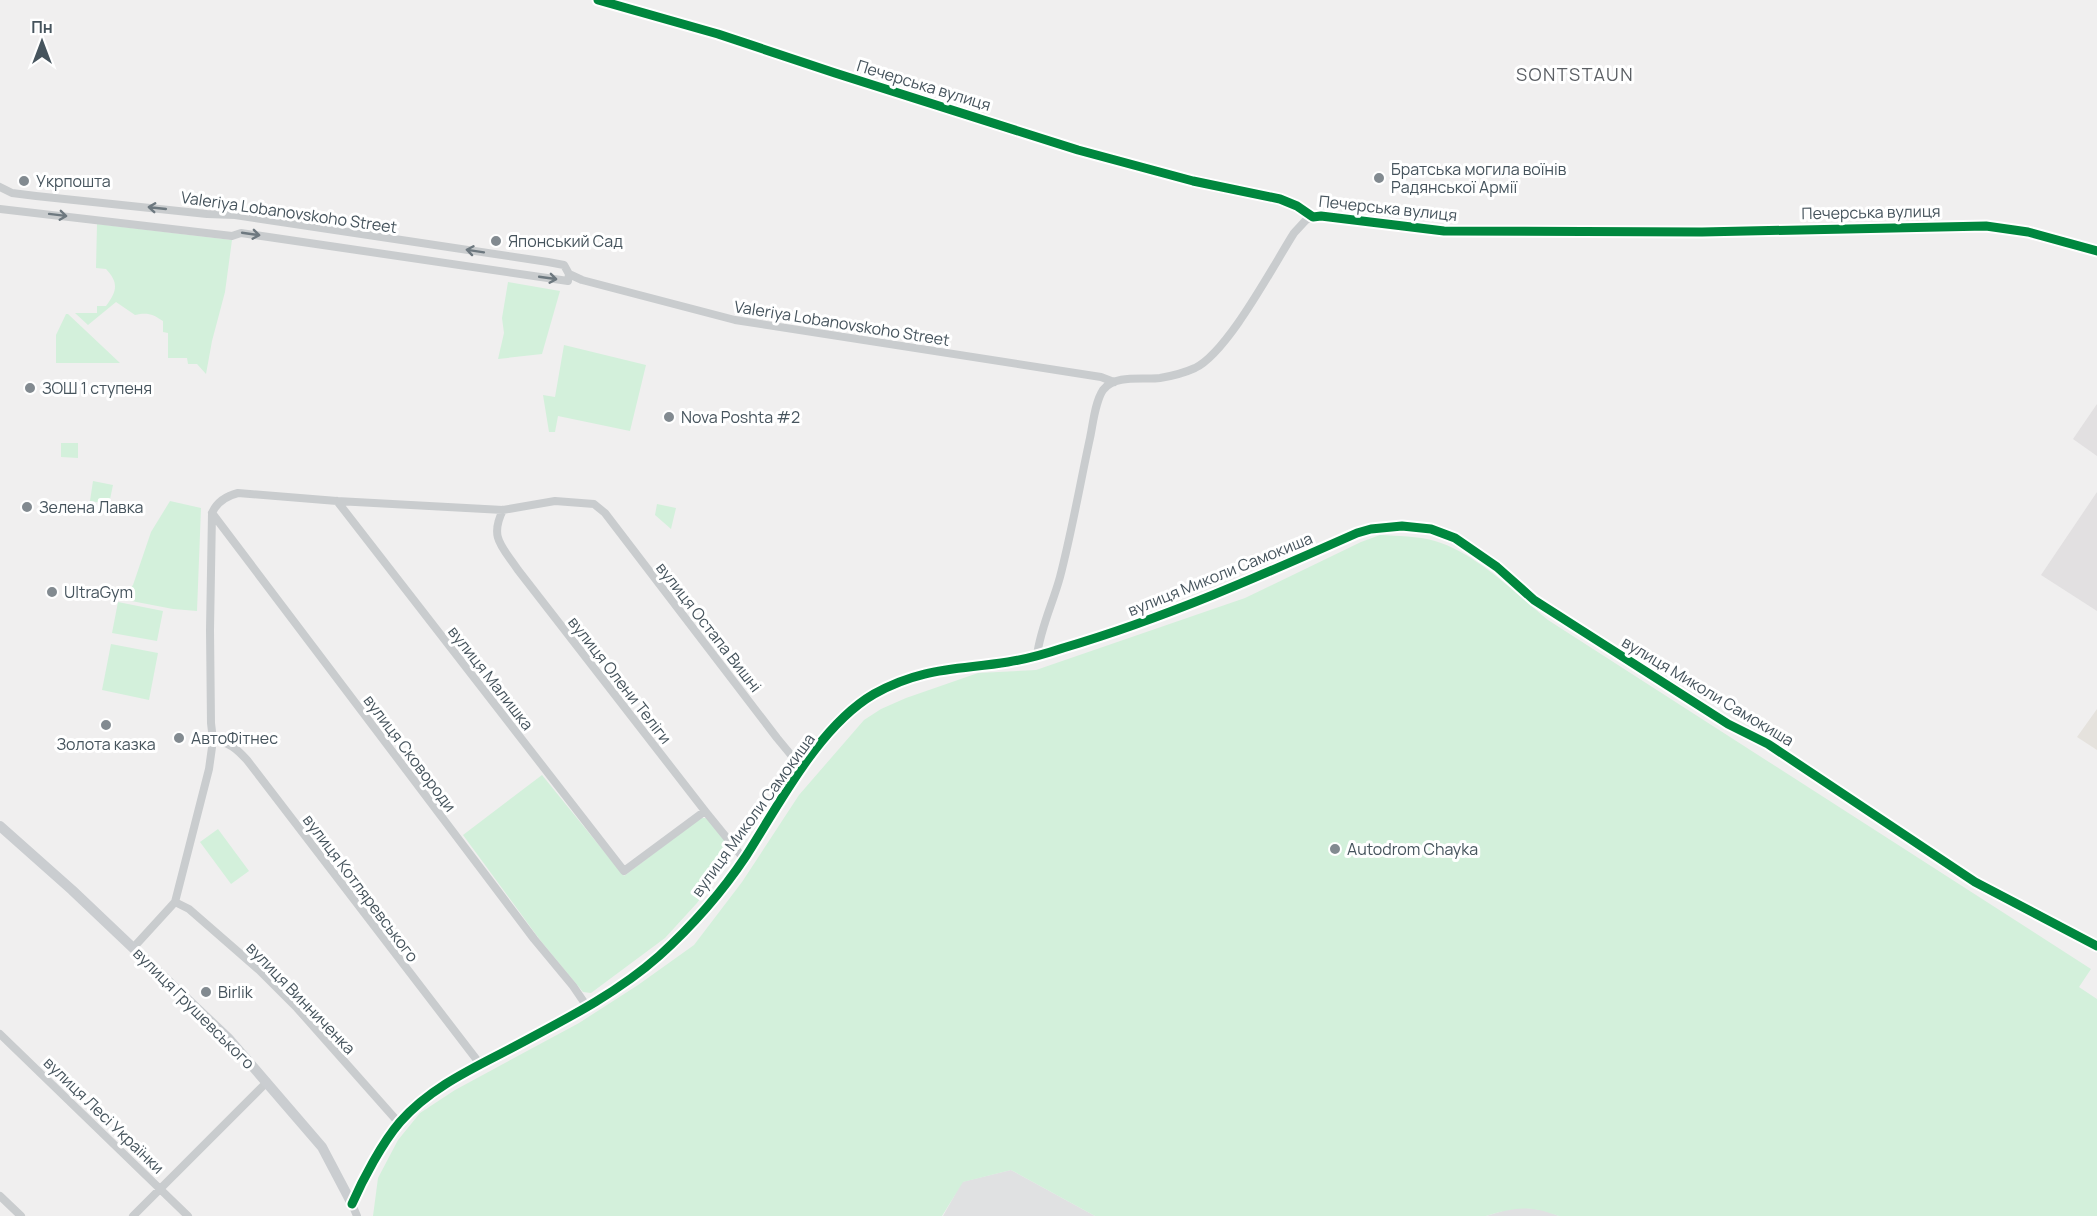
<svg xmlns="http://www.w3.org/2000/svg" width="2097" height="1216" viewBox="0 0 2097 1216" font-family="Manrope,sans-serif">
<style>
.commercial{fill:#e5e2dd}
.education{fill:#e2e0e1}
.airport{fill:#e0e1e2}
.green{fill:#d3f0db}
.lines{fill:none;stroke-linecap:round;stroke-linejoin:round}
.street{stroke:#c9ccce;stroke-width:8}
.secondary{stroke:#cacdd0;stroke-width:10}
.cycleway-casing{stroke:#fff;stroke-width:13}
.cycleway{stroke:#00873e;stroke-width:9}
.oneway{stroke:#6d787f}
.poi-dot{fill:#828a90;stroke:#fff;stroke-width:2}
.labels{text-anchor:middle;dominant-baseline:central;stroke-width:6;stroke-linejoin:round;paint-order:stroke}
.street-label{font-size:16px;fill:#46545d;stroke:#fff}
.poi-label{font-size:16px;fill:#46545d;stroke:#fff;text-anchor:start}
.neighbourhood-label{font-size:18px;letter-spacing:1.5px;fill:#5b5f64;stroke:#fff}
</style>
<rect width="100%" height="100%" fill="#f0efef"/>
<path class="commercial" d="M2097,709V750L2077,737Z"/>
<path class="education" d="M2097,404V456L2073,439Z
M2097,492V611L2041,575Z"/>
<path class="airport" d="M1011,1170L1095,1216H943L962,1182Z
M1516,1207L1544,1210L1559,1216H1486Z"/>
<path class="green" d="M97,224L232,240L225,292L212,341L206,374L197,364H188L187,358H168V333L163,332V321C153,314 147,312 135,315L116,302L88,325L75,313H97V306H106C117,291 119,283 106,269L96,268Z
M508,282L560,291L542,354L498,359L504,333L502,318Z
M66,314H68L120,363H56V335Z
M564,345L646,365L630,431L558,416L555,432H549L543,395L555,397Z
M61,443H78V458L61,457Z
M93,481L113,485L109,504L90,501Z
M170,501L201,508L197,611L173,609L121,599L133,585L151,532Z
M657,504L676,508L671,529L655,515Z
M1380,535C1398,536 1417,536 1435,541C1476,553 1515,593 1548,620L2091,969L2079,987L2097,999V1216H1559C1529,1205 1516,1207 1486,1216H1095L1011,1170L963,1182L942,1216H373L378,1178L398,1140L420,1113L455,1090L579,1023L638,985L694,945L742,882L799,795L864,720L881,709L906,698L978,673L1036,670L1245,598L1361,542Z
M118,602L163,611L157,641L112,633Z
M111,644L158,653L149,700L102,690Z
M542,775L624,876L701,818H708L728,844L732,853L728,860L697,903L665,938L591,993L583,992L540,940L463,835Z
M218,829L249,871L231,884L200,842Z"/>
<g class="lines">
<path class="street" d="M598,0L718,34L835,73L1078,150L1193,181L1280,199L1297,206L1313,217L1321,216L1444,231L1702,232L1986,226L2028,232L2097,251
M0,187L12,193L36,196L207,214L235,215L548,262L564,265L569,274L582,280L735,320L1101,377L1114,382
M0,209L232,236L241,233L568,281L569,274
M337,501L624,871L705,811
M503,510C489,538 502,546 518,570L705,811L744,859
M212,513L534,939L573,986L588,1008
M1037,656C1040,629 1053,603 1060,577C1072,531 1080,484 1090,438C1093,424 1095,402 1103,390C1115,374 1143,380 1160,378C1172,376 1184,373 1195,368C1228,352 1273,266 1294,233L1306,220L1313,217
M213,740C229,742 236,748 247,760L480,1064
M175,902L189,909L259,970L297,1008L399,1123
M133,948L175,902L209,769L213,740L211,723L210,630L212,513C217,502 226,496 238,493L337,501L503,510L555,501L594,504L605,513L777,738L796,761L804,765
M0,1034L188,1216
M0,1196L21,1216
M352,1204L357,1216
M133,1216L267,1082"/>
<path class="secondary" d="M0,826L72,890L229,1039L322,1147L352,1204
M352,1204C363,1179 382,1143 400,1122C428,1090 467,1071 504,1052C558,1023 614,996 659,956C691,927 722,892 746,856C780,803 819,726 874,694C922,667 958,670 1008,662C1027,659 1045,654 1063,648C1165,618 1260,576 1357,533L1371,529L1402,526L1431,529L1455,538L1497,567L1534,600L1728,724L1768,744L1975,882L2097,946"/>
<g class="cycleway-casing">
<path id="cycleway" d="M598,0L718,34L835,73L1078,150L1193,181L1280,199L1297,206L1313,217L1321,216L1444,231L1702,232L1986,226L2028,232L2097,251
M352,1204C363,1179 382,1143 400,1122C428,1090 467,1071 504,1052C558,1023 614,996 659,956C691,927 722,892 746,856C780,803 819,726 874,694C922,667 958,670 1008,662C1027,659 1045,654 1063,648C1165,618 1260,576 1357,533L1371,529L1402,526L1431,529L1455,538L1497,567L1534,600L1728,724L1768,744L1975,882L2097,946"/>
</g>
<use href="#cycleway" class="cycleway"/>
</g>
<defs><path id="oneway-shaft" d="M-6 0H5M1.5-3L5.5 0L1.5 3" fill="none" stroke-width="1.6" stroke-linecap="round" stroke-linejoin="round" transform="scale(1.5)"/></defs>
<g class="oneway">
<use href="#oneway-shaft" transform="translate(157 208) rotate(-174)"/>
<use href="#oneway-shaft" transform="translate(58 215) rotate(7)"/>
<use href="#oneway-shaft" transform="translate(251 234) rotate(8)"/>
<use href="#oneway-shaft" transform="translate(475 251) rotate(-171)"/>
<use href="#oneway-shaft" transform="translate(548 278) rotate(8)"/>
</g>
<g class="poi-dot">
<circle cx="1379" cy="178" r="6"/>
<circle cx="24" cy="181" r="6"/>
<circle cx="496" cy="241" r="6"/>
<circle cx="30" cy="388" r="6"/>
<circle cx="669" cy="417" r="6"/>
<circle cx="27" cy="507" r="6"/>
<circle cx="52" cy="592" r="6"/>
<circle cx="106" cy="725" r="6"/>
<circle cx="179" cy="738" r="6"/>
<circle cx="1335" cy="849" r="6"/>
<circle cx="206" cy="992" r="6"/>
</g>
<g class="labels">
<g class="street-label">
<text transform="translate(924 85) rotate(17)">Печерська вулиця</text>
<text transform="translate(1388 208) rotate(6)">Печерська вулиця</text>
<text transform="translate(289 212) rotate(8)">Valeriya Lobanovskoho Street</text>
<text transform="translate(1871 212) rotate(-1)">Печерська вулиця</text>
<text transform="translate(842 323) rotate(9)">Valeriya Lobanovskoho Street</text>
<text transform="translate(1220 574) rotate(-22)">вулиця Миколи Самокиша</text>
<text transform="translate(709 627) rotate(52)">вулиця Остапа Вишні</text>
<text transform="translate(491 678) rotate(52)">вулиця Малишка</text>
<text transform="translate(620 680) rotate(52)">вулиця Олени Теліги</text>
<text transform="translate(1708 691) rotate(31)">вулиця Миколи Самокиша</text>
<text transform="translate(410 753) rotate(53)">вулиця Сковороди</text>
<text transform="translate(753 815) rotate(-54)">вулиця Миколи Самокиша</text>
<text transform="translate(361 888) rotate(53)">вулиця Котляревського</text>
<text transform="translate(301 998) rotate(46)">вулиця Винниченка</text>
<text transform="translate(194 1008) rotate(45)">вулиця Грушевського</text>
<text transform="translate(104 1115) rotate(44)">вулиця Лесі Українки</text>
</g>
<g class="poi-label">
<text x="1391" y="169">Братська могила воїнів<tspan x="1391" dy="18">Радянської Армії</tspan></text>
<text x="36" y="181">Укрпошта</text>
<text x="508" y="241">Японський Сад</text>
<text x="42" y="388">ЗОШ 1 ступеня</text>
<text x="681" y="417">Nova Poshta #2</text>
<text x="39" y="507">Зелена Лавка</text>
<text x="64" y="592">UltraGym</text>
<text x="191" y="738">АвтоФітнес</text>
<text x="106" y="744" text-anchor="middle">Золота казка</text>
<text x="1347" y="849">Autodrom Chayka</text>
<text x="218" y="992">Birlik</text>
</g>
<g class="neighbourhood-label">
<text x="1575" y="74">SONTSTAUN</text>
</g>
</g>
<g transform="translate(42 42)" stroke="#ffffff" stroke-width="4.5" paint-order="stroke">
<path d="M0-4.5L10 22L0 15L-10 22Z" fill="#46545d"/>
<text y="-9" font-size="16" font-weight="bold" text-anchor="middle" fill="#46545d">Пн</text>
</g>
</svg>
